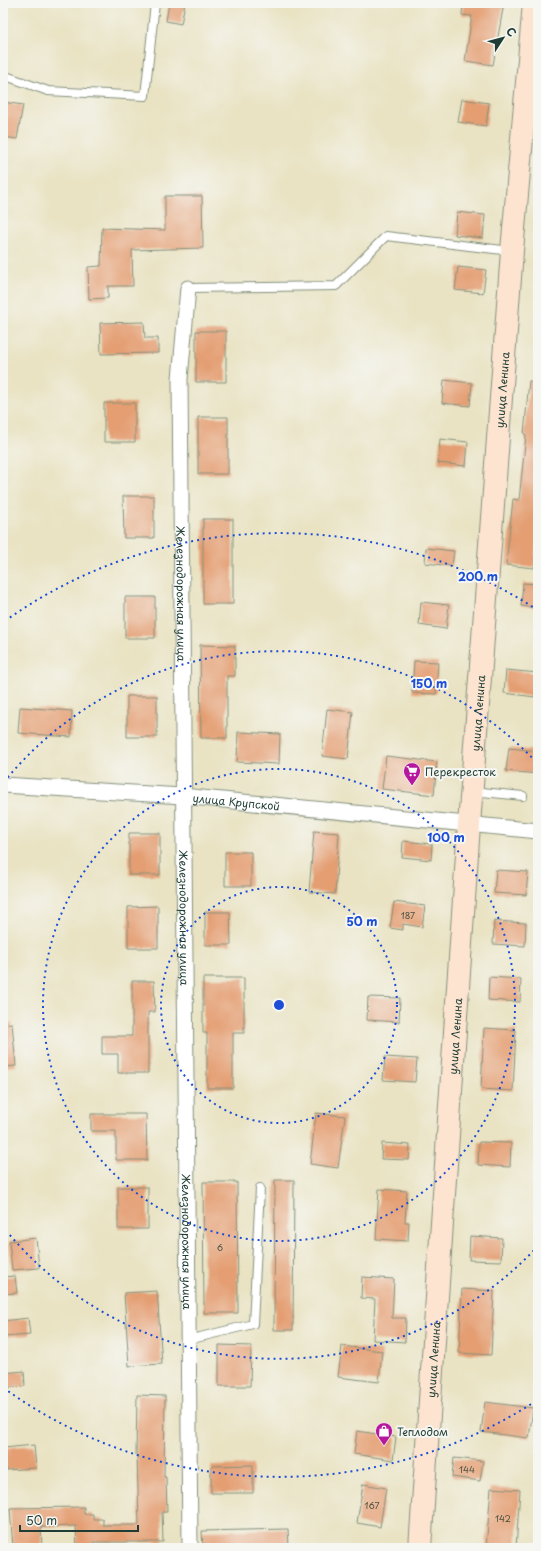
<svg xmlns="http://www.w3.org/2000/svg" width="541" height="1551" viewBox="0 0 541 1551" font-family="'Playpen Sans',sans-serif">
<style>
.building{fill:#e49e72}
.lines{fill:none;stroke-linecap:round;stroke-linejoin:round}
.lane-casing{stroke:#84907c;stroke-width:10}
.street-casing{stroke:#84907c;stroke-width:17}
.secondary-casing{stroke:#84907c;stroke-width:24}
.lane{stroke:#fff;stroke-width:8}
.street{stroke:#fff;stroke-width:15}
.secondary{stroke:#fde4d1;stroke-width:22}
.ring{fill:none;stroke:#1d4ed8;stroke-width:2;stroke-dasharray:2 4}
.labels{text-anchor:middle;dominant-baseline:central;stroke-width:4;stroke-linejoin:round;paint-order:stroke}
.number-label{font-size:9px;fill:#505544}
.street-label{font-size:11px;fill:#1f3d34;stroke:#f6f6f2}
.poi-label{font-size:11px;fill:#1f3d34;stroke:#f6f6f2;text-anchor:start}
.centre{fill:#1d4ed8;stroke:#f6f6f2;stroke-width:2}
.ring-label{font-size:12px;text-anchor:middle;font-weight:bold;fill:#1d4ed8;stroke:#f6f6f2;stroke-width:4;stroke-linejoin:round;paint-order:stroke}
</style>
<rect width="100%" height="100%" fill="#f6f6f2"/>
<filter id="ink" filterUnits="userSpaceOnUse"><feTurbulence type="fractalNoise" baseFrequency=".025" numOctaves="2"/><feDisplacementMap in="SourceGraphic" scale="8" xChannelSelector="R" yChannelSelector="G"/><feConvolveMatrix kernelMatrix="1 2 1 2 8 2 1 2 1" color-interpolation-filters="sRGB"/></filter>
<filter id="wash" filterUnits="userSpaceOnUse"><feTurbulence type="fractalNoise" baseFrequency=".012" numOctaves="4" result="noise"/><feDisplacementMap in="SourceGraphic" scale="16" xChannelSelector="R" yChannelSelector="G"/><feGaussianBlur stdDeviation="0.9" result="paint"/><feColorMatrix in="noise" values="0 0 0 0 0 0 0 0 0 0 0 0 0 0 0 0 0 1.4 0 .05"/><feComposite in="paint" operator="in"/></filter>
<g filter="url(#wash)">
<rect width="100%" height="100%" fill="#e9e3c3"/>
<g id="blocks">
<path class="building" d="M169,3H185L181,24L166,21Z
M463,3H504L493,65L465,61L472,16L462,15Z
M462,99L489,103L486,126L458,122Z
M3,102L23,105L17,139L3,137Z
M165,196H202L203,248L132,250L133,286H108V298L89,299L88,267L101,266L102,228L165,230Z
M457,212L485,215L483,238L455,235Z
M458,267L486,270L483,293L455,290Z
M144,322L145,338H158V353L101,354L100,323Z
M196,331H226V382H196Z
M444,380L472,383L470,406L442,403Z
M529,381H538V532L534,568L506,565L513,499L519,500L526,435L524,434Z
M104,403H135V442H104Z
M198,417H228V474H198Z
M440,439L468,442L466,466L438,463Z
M123,496H154V538H124Z
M203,519H233V604H203Z
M426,548L454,551L452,566L425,563Z
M523,583L538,584V608L521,606Z
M125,597H155V638H125Z
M421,602L449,605L446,629L419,625Z
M200,645L235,646V676H227V738H201Z
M414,661L438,662L436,694L412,693Z
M506,670L538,673L535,697L504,693Z
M127,696H157V737H127Z
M20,707L72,711L71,737L18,733Z
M327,709L353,712L348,759L322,756Z
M238,732L280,734L279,764L237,762Z
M509,748L538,751V774L506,771Z
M386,756L437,762L434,795L382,789Z
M314,831L339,833L335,894L309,892Z
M129,833H160V875H129Z
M403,841L432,844L431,860L402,857Z
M225,852H251V886H225Z
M496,870L528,872L526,895L494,893Z
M394,902L425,906L422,927L403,924V930L390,928Z
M158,906V948H128V907Z
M205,912H230L231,945H205Z
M494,921L526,923L525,946L493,944Z
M489,977L521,979L520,1002L488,1000Z
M203,978H244V1033H233V1088H207V1033H203Z
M132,981H154L155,1012H148V1073H118V1054H102V1036H132Z
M368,997L400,998L399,1022L367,1020Z
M12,1023L16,1066L3,1067V1024Z
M484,1028L516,1030L513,1091L481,1089Z
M385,1057L417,1059L415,1082L383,1080Z
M316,1113L345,1116L338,1168L310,1164Z
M91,1114H146L147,1160H116V1131H91Z
M479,1142L511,1143L510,1167L478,1165Z
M382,1143L410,1145L409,1160L381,1159Z
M275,1180H294L293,1330H274Z
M203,1182H237L238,1313H204Z
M118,1187H148V1229H118Z
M379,1189L407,1191L405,1222H409L408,1241L376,1239Z
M470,1236L502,1238L501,1261L469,1260Z
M36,1238L39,1268L12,1270L9,1241Z
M15,1276L17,1293L3,1294V1277Z
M362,1277L394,1279L392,1318H406L405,1342L373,1340L375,1299L361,1298Z
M462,1289L494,1291L491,1355L459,1353Z
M157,1291L162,1364L129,1366L124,1293Z
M28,1318L30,1335L3,1337V1321Z
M219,1345L251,1346L250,1386H219Z
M342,1346L382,1351L379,1382L338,1377Z
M24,1371L25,1386L3,1388V1373Z
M137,1395L165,1396L164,1477H166L167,1512H162L163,1542H93L94,1548H77L76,1526L41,1527L42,1548H13L10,1508L84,1507V1514H93V1519H103V1525H139L137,1455H136Z
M485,1402L533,1408L529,1438L481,1432Z
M357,1431L396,1437L393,1460L354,1454Z
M34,1445L36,1468L6,1470L4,1448Z
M454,1458L483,1461L480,1481L452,1477Z
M253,1465V1493H211V1466Z
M363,1484L386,1488L380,1527L357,1523Z
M491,1488L520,1490L516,1548H486Z
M288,1529L289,1547L203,1548L202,1531Z"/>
</g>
</g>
<g filter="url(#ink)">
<use href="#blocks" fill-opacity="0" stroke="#84907c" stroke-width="1"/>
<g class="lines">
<g class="lane-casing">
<path id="lane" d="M3,75L48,91L145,96L155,3
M188,288L336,286L386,236L511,251
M472,791L523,796
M188,1340L253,1324L260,1188"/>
</g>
<g class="street-casing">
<g id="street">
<path id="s1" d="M188,288L180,379L190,1548"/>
<path id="s2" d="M3,785L182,796L538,831"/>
</g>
</g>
<g class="secondary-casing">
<g id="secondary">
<path id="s3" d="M420,1548L469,825L512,251L534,3"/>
</g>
</g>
<use href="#lane" class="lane"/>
<use href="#street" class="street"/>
<use href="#secondary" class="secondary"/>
</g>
</g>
<g class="ring">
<circle cx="279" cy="1005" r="118"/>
<circle cx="279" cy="1005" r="236"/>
<path d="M538 1246A354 354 0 0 1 4 1228M4 782A354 354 0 0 1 538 764"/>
<path d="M536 1401A472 472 0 0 1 5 1389M5 621A472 472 0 0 1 536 609"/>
</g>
<defs>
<g id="supermarket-pin" transform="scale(0.9)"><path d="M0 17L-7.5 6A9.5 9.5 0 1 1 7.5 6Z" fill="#b5179e" stroke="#f6f6f2"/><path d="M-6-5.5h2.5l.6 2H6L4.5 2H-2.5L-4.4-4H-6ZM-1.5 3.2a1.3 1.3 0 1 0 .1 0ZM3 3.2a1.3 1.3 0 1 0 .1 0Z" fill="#fff"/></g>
<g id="shop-pin" transform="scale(0.9)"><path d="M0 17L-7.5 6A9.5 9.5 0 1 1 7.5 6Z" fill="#b5179e" stroke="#f6f6f2"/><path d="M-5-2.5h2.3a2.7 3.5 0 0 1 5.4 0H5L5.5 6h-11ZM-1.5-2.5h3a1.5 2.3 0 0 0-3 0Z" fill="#fff"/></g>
</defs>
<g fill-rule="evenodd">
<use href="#supermarket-pin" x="412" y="771"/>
<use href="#shop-pin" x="384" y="1431"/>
</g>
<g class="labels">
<g class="number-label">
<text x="408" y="915">187</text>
<text x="220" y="1247">6</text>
<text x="467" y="1469">144</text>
<text x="372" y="1505">167</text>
<text x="503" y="1518">142</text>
</g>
<g class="street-label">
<text stroke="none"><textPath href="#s3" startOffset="1161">улица Ленина</textPath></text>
<text stroke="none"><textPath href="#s1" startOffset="306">Железнодорожная улица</textPath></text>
<text stroke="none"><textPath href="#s3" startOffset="837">улица Ленина</textPath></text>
<text stroke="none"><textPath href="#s2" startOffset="234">улица Крупской</textPath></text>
<text stroke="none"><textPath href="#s1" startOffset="630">Железнодорожная улица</textPath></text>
<text stroke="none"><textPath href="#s3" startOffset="513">улица Ленина</textPath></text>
<text stroke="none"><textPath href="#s1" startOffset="954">Железнодорожная улица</textPath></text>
<text stroke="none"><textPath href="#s3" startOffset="189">улица Ленина</textPath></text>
</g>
<g class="poi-label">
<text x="425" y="771">Перекресток</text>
<text x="397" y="1431">Теплодом</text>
</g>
</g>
<circle cx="279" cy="1005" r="6" class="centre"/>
<g class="ring-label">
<text x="478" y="581">200 m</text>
<text x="429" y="688">150 m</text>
<text x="446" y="842">100 m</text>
<text x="362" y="926">50 m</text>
</g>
<rect width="541" height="1551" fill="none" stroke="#f6f6f2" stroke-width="16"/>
<g transform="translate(503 38) rotate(54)" stroke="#f6f6f2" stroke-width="3" paint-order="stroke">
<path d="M0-3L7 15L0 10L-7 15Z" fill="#1f3d34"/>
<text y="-6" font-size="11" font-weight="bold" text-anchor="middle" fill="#1f3d34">С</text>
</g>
<path d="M20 1525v6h118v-6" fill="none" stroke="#1f3d34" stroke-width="2"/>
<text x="26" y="1525" font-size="12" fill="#1f3d34" stroke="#f6f6f2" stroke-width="3" paint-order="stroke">50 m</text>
</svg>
